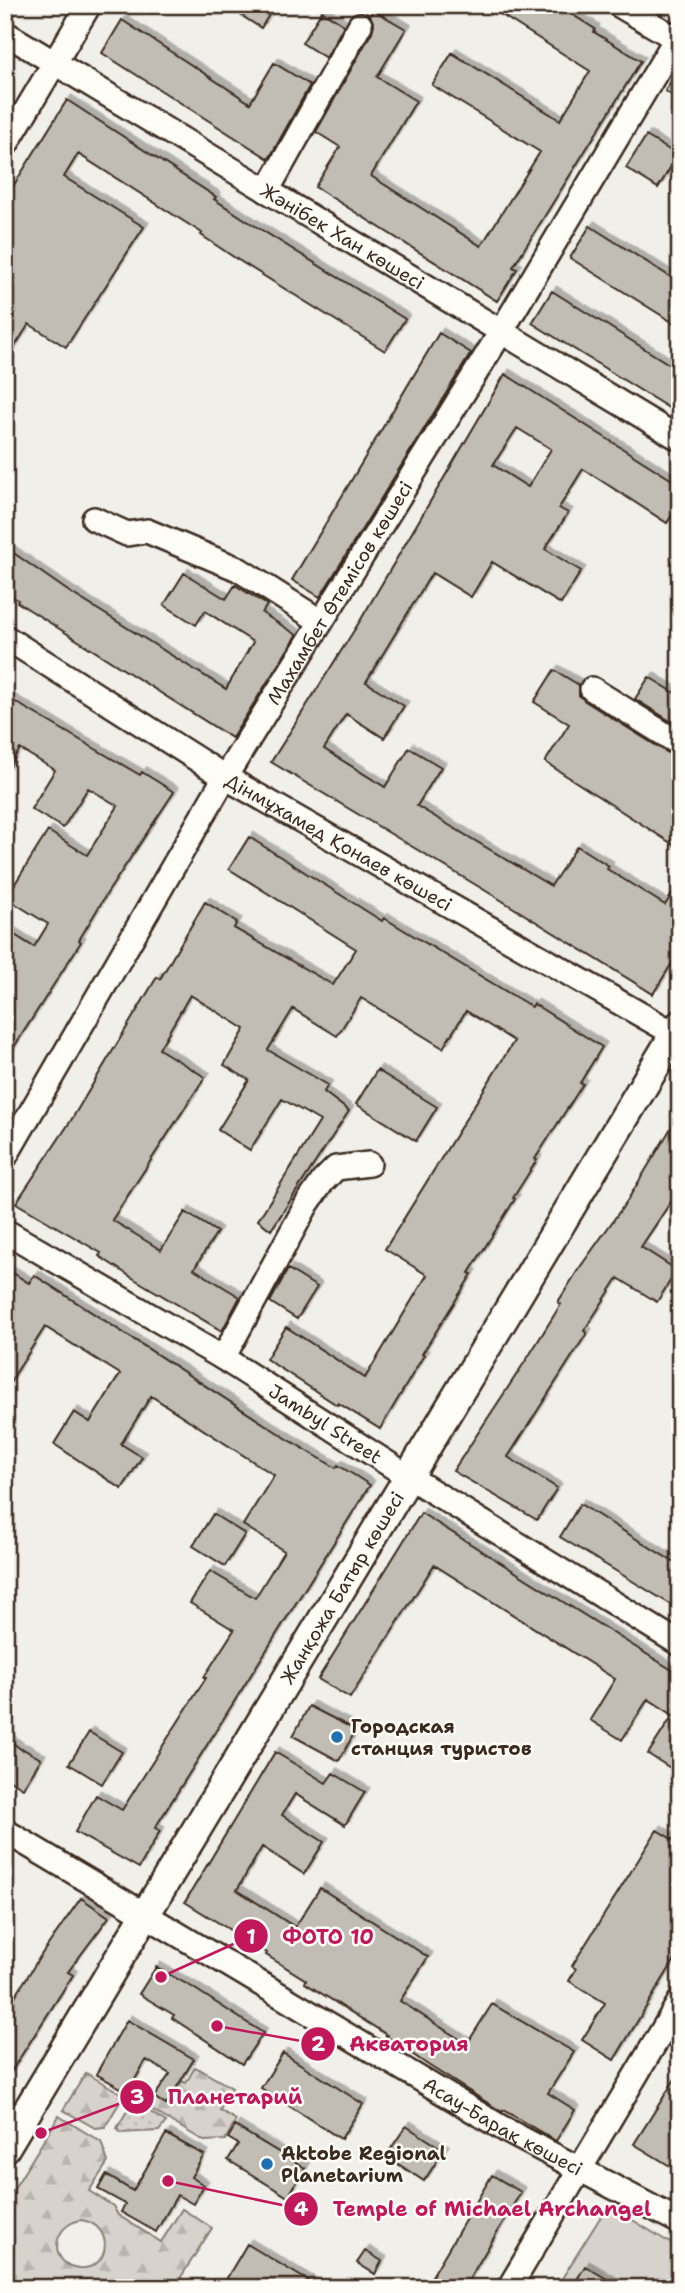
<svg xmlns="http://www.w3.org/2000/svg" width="685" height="2293" viewBox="0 0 685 2293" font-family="'Shantell Sans',sans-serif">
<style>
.green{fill:url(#green-dots);stroke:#897e75;stroke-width:2}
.forest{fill:url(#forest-firs);stroke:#897e75;stroke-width:2;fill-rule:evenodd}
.pitch{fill:#d7d2cc;stroke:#897e75;stroke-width:2}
.building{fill:#c1bcb4;stroke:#3b2a1e;stroke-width:2;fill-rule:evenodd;filter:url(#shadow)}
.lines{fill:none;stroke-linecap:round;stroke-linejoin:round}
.minor-casing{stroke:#3b2a1e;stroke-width:28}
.major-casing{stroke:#3b2a1e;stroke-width:33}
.minor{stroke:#fdfcf7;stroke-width:23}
.major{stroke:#fdfcf7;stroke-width:28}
.poi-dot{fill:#1f6fb2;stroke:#fdfcf7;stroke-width:2.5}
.labels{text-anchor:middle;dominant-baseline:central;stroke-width:5;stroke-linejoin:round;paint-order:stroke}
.street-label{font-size:19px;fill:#3b2a1e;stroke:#fdfcf7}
.poi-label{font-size:19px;font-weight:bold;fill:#3b2a1e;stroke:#fdfcf7;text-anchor:start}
.leader{fill:none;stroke:#c2185b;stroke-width:2.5}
.callout-dot{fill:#c2185b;stroke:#fdfcf7;stroke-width:2.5}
.mark-label{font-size:21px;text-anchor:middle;font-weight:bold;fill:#fff}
.callout-label{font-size:21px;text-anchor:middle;font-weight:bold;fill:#c2185b;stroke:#fdfcf7;stroke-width:5;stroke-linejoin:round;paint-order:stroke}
</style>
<defs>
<pattern id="green-dots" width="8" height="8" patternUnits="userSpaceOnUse" patternTransform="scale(1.75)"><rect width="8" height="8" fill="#d7d2cc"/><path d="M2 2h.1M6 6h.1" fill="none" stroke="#b9b4af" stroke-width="1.8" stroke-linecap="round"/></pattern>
<pattern id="forest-firs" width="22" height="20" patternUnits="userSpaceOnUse" patternTransform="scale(1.75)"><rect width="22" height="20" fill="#d7d2cc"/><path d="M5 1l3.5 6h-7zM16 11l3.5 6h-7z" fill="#b9b4af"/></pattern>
<filter id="shadow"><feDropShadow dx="4.5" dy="-4.5" stdDeviation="0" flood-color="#0004"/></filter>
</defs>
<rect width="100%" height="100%" fill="#f1efea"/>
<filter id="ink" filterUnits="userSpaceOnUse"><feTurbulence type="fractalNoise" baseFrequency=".0143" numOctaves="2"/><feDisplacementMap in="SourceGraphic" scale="14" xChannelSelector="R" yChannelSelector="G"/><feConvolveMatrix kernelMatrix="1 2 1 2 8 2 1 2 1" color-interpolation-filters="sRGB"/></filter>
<g filter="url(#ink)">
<path class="green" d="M133,2101L166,2122L159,2131L120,2133L117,2128Z"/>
<path class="forest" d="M195,2067L232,2088L220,2110L236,2120L225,2140L204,2141L147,2107L154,2097L167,2104L181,2081L186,2083Z
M86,2073L124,2095L105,2127L95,2128L63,2110Z
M59,2116L101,2142L108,2162L89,2191L113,2206L118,2215L161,2242L182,2209L212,2228L174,2288H9L5,2285V2203ZM81,2220C116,2225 110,2271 79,2268C48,2265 51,2225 81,2220Z"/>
<path class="pitch" d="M608,2205L680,2249V2288H556Z"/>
<path class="building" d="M225,5H275L261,28Z
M486,5H557L595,29L594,32L641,61L513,267L517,269L497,301L315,187L340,147L316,132L372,32L374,24L370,16L373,10L406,29L377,77L416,101L371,176L481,246L540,152L432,85L452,53L560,120L590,71Z
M322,11L344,25L326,58L302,43Z
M122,20L250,103L274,63L310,85L269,159L102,53Z
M680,67V100L665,91Z
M67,100L216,197L214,199L252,224L405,319L385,351L235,258L201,235L202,233L78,154L64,177L144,227L66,347L29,324L5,362V290L15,274L5,268V199Z
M646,136L678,155L658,188L626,168Z
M590,226L680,283V327L570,258Z
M552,291L680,371V415L532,323Z
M439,333L471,353L320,597L292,580Z
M505,374L680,485V503L667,523L583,469L559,508L568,513L545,549L581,571L561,604L492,562L471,597L432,573L366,682L404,706L384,738L346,714L324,749L385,787L409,748L441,767L417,806L551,886L577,846L609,866L607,869L665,905L680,882V950L653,994L496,897L271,762L360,621ZM517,428L551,449L528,487L493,465Z
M5,547L68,591L226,689L253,642L205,611L196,625L164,605L184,573L226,599L235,585L267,605L262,613L297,635L232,738L17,602L18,600L5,592Z
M554,670L579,685V695L585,701L673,756L680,758V849L545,762L569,724L534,702Z
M649,677L680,696V727L635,699Z
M5,696L140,775L142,772L174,792L106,895L79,940L81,942L5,1061V929L34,947L48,924L6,898L48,831L87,855L118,806L88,788L63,828L31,809L55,770L20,749L5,773Z
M249,837L382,921L384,918L532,1007L534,1004L602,1047L580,1083L583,1084L535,1159L537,1160L513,1198L515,1199L469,1273L472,1274L422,1354L424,1355L380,1429L338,1403L337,1405L266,1359L286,1327L365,1378L427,1275L385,1249L514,1041L466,1011L443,1048L361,998L337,1036L293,1009L268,1050L328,1085L324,1092L349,1111L271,1230L258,1220L320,1121L282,1099L250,1150L218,1130L249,1080L224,1065L245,1029L190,995L159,1049L205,1077L112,1220L161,1250L185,1212L217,1232L194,1269L240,1297L222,1331L131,1277L99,1256L101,1253L16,1203L70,1122L157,977L160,979L205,902L237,922L234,928L333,985L356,949L229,869Z
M377,1070L437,1107L416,1141L356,1104Z
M680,1113V1188L641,1247L677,1270L657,1302L618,1278L584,1331L587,1333L508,1457L557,1488L537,1520L453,1471L530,1354L561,1304L558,1302L578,1270L627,1201Z
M5,1268L29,1283L34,1275L286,1438L336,1468L338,1465L370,1485L155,1828L160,1831L139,1868L75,1832L96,1795L122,1810L206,1678L204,1677L234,1630L190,1603L210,1571L255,1598L284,1551L243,1525L274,1475L151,1396L121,1444L142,1457L122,1489L54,1444L74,1412L90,1422L120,1374L45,1327L5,1390Z
M288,1269L317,1287L297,1319L270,1302Z
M580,1504L680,1566V1599L675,1607L560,1537Z
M421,1513L680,1675V1774L648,1754L673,1715L648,1699L622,1740L590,1720L615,1679L434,1565L350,1698L318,1679Z
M213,1514L245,1534L225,1566L193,1546Z
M309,1706L356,1730L339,1761L293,1736Z
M89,1732L122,1752L102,1784L69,1764Z
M5,1737L22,1750L23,1749L41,1759L23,1788L5,1777Z
M275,1752L326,1783L333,1773L365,1792L345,1825L295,1794L282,1815L324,1842L304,1874L262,1847L237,1890L295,1927L320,1888L428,1957L400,2001L467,2044L492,2004L574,2052L548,2093L575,2110L556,2141L503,2110L502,2112L428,2065L386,2036L387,2035L305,1983L306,1980L266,1955L267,1953L185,1902Z
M657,1830L680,1844V1951L614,2060L582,2040L605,2003L569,1981L576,1969L572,1966Z
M81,1898L109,1917L68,1972L73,1975L5,2081V2012L41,1955Z
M156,1967L192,1987L263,2033L242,2064L172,2018L174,2015L139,1994Z
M127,2020L194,2059L166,2105L154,2097L170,2074L146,2060L128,2092L96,2074Z
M283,2053L363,2104L341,2139L261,2088Z
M680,2071V2172L634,2144Z
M235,2126L305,2168L288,2197L228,2160L238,2144L228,2138Z
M406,2126L444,2150L424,2181L386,2156Z
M166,2134L204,2155L191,2177L204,2185L193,2204L177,2195L156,2232L121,2212L125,2204L98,2189L106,2175L133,2191Z
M492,2175L521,2192L464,2288H425Z
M247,2244L320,2288H221Z
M365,2251L382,2261L375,2274L357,2263Z
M585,2266L622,2288H572Z"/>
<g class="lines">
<g class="minor-casing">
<g id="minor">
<path d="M619,5L680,41"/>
<path id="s1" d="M5,33L680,439"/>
<path d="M5,146L89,5"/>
<path d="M267,191L360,25"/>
<path d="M94,519L127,534L147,531L238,569L320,621"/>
<path id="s2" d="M5,637L225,777L680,1037"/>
<path d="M592,689L680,744"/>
<path id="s3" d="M5,1157L225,777L501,332L680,32"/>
<path id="s4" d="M5,1231L223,1358L409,1477L680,1644"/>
<path d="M223,1358L307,1204L323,1181L336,1168L369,1164"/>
<path id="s5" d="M5,1831L509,2132L680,2222"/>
<path d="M509,2288L680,2001"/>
</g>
</g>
<g class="major-casing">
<g id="major">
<path id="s6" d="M5,2148L680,1025"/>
</g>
</g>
<use href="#minor" class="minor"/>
<use href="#major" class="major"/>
</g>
</g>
<g class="poi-dot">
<circle cx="337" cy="1737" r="7"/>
<circle cx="267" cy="2164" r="7"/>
</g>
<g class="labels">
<g class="street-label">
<text stroke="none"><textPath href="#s1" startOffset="394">Жәнібек Хан көшесі</textPath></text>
<text stroke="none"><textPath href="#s3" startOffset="656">Махамбет Өтемісов көшесі</textPath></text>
<text stroke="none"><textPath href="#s2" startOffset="392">Дінмұхамед Қонаев көшесі</textPath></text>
<text stroke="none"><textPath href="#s4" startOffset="374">Jambyl Street</textPath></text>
<text stroke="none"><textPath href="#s6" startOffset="654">Жанқожа Батыр көшесі</textPath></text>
<text stroke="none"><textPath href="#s5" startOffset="579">Асау-Барақ көшесі</textPath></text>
</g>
<g class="poi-label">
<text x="351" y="1726">Городская<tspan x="351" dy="22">станция туристов</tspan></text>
<text x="281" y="2153">Aktobe Regional<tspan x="281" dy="22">Planetarium</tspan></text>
</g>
</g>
<path class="leader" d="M161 1977L251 1936M217 2026L318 2044M41 2133L137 2097M168 2181L301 2209"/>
<g class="callout-dot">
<circle cx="161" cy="1977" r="7"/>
<circle cx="217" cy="2026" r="7"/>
<circle cx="41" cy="2133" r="7"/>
<circle cx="168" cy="2181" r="7"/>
<circle cx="251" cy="1936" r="18"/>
<circle cx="318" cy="2044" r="18"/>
<circle cx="137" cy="2097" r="18"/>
<circle cx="301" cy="2209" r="18"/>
</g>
<g class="mark-label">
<text x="251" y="1944">1</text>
<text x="318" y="2051">2</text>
<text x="137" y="2104">3</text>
<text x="301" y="2216">4</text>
</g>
<g class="callout-label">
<text x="328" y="1944">ФОТО 10</text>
<text x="409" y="2051">Акватория</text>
<text x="235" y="2104">Планетарий</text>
<text x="492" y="2216">Temple of Michael Archangel</text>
</g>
<rect width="685" height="2293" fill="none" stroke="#fdfcf7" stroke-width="28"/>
<rect x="14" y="14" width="657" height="2265" fill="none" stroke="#3b2a1e" stroke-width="2.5" filter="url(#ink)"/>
</svg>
